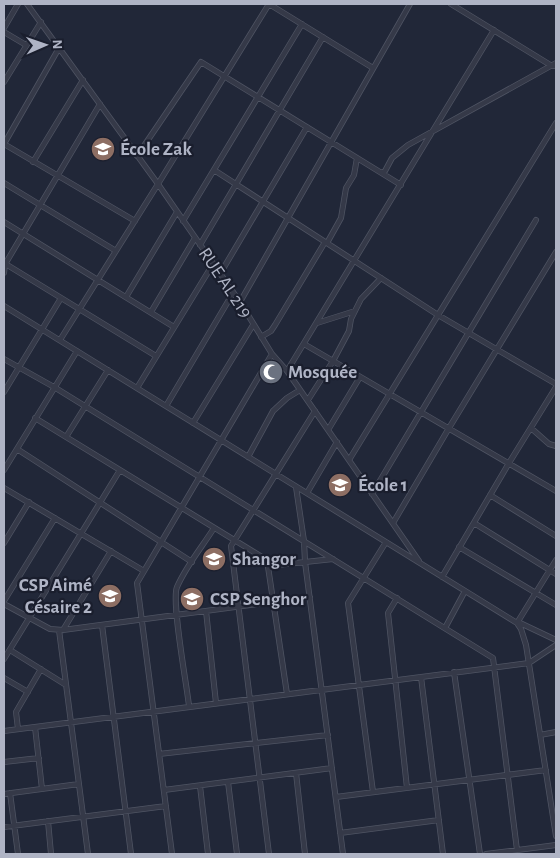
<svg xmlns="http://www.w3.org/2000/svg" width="560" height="858" viewBox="0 0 560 858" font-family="'Alegreya Sans',sans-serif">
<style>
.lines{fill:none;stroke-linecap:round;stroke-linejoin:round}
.minor-casing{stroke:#4f5463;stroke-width:6}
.minor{stroke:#353948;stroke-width:4.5}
.labels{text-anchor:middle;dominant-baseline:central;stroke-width:4.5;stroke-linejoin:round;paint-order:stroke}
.poi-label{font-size:19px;font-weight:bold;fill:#afb4c5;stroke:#1a1e2d;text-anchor:start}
.street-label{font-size:19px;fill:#afb4c5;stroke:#1a1e2d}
</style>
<rect width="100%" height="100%" fill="#212738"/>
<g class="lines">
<g class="minor-casing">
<path id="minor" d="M27,4L158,184L240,302L272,354L287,371L419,561
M269,4L373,68
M451,4L552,66H555
M4,28L18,4
M4,32L26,45
M4,82L41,22
M4,144L135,221
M4,144L59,48
M137,156L201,62L401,185
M33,162L83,80
M214,170L438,315L556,384
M382,173L385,171L392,158L408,145L556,63
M4,183L116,251
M183,221L302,24
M4,222L174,327
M327,243L341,218L346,188L354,175L357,158
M200,245L323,37
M4,263L156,356
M4,266L100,104
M4,273L5,264
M220,274L307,127
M126,297L177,212
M240,302L410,4
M4,306L517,623L521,629L526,645L556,836
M151,312L195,238
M317,323L355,311
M261,337L271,331L275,325L325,242
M60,340L158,184L269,4
M304,344L556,491
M4,359L54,387L493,658L517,850
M287,371L494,30
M137,388L213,264
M4,392L61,298
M308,400L333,361L349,331L351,319L361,299L381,278
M166,406L233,293
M35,418L267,560L287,694
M193,423L253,325
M531,428L549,444L556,446
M328,430L360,377
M66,437L108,370
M17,449L192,562
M248,457L273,411L287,398L300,390
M349,460L556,123
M4,470L77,351
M296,487L304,541L305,562L343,854
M4,488L144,571
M307,493L337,442
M372,494L536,220
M490,495L556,536
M393,523L449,428L556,252
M474,523L556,574
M4,543L29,502
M459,547L556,605
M268,566L333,559
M442,577L509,463L556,387
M397,598L388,613L407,788
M4,601L55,518
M4,604L50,629L63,630L310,597
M206,611L216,703
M518,622L556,640
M517,623L556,560
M102,625L131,854
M445,628L465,591
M59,630L88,854
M63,630L111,551
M10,650L66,685
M4,659L120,470
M454,672L480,854
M421,677L443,854
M4,678L28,692
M189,706C187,686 171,601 177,587C186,566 202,547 214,528
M35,727L42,789
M18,729L16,712L41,669
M4,731L529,663L556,645
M540,735L556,732
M159,754L328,735
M4,762L39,758
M296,773L305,854
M228,782L237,854
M200,786L208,854
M164,790L332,768
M373,792L348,603L386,542
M10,793L18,854
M4,794L79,784
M336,797L546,770
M48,821L51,854
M4,827L166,806
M340,833L439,820
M172,854L137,583L272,354
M269,854L231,546L315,411
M486,854L556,845"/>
</g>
<use href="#minor" class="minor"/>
</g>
<defs>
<g id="school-disc" transform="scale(1.25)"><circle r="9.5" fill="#8d6e63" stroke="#1a1e2d"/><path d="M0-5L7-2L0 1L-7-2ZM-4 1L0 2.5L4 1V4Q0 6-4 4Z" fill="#fff"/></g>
<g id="mosque-disc" transform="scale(1.25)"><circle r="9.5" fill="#6b7280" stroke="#1a1e2d"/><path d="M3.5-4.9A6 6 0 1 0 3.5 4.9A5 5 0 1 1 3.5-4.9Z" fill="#fff"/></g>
</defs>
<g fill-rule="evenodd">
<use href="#school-disc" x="103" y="149"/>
<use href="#mosque-disc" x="271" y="372"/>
<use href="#school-disc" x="340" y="485"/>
<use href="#school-disc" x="214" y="559"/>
<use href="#school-disc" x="110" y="596"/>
<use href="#school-disc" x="192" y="599"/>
</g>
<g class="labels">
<g class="poi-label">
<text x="120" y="149">École Zak</text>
<text x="288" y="372">Mosquée</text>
<text x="358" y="485">École 1</text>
<text x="232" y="559">Shangor</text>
<text x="92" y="585" text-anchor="end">CSP Aimé<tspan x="92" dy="22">Césaire 2</tspan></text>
<text x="210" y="599">CSP Senghor</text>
</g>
<g class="street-label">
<text transform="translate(225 283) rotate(56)">RUE AL 219</text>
</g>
</g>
<rect width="560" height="858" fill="none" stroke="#afb4c5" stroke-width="10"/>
<g transform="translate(45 45) rotate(88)" stroke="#1a1e2d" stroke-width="4" paint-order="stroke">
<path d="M0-4L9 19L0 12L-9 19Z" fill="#afb4c5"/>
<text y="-8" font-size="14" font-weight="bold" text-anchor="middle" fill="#afb4c5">N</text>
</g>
</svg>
